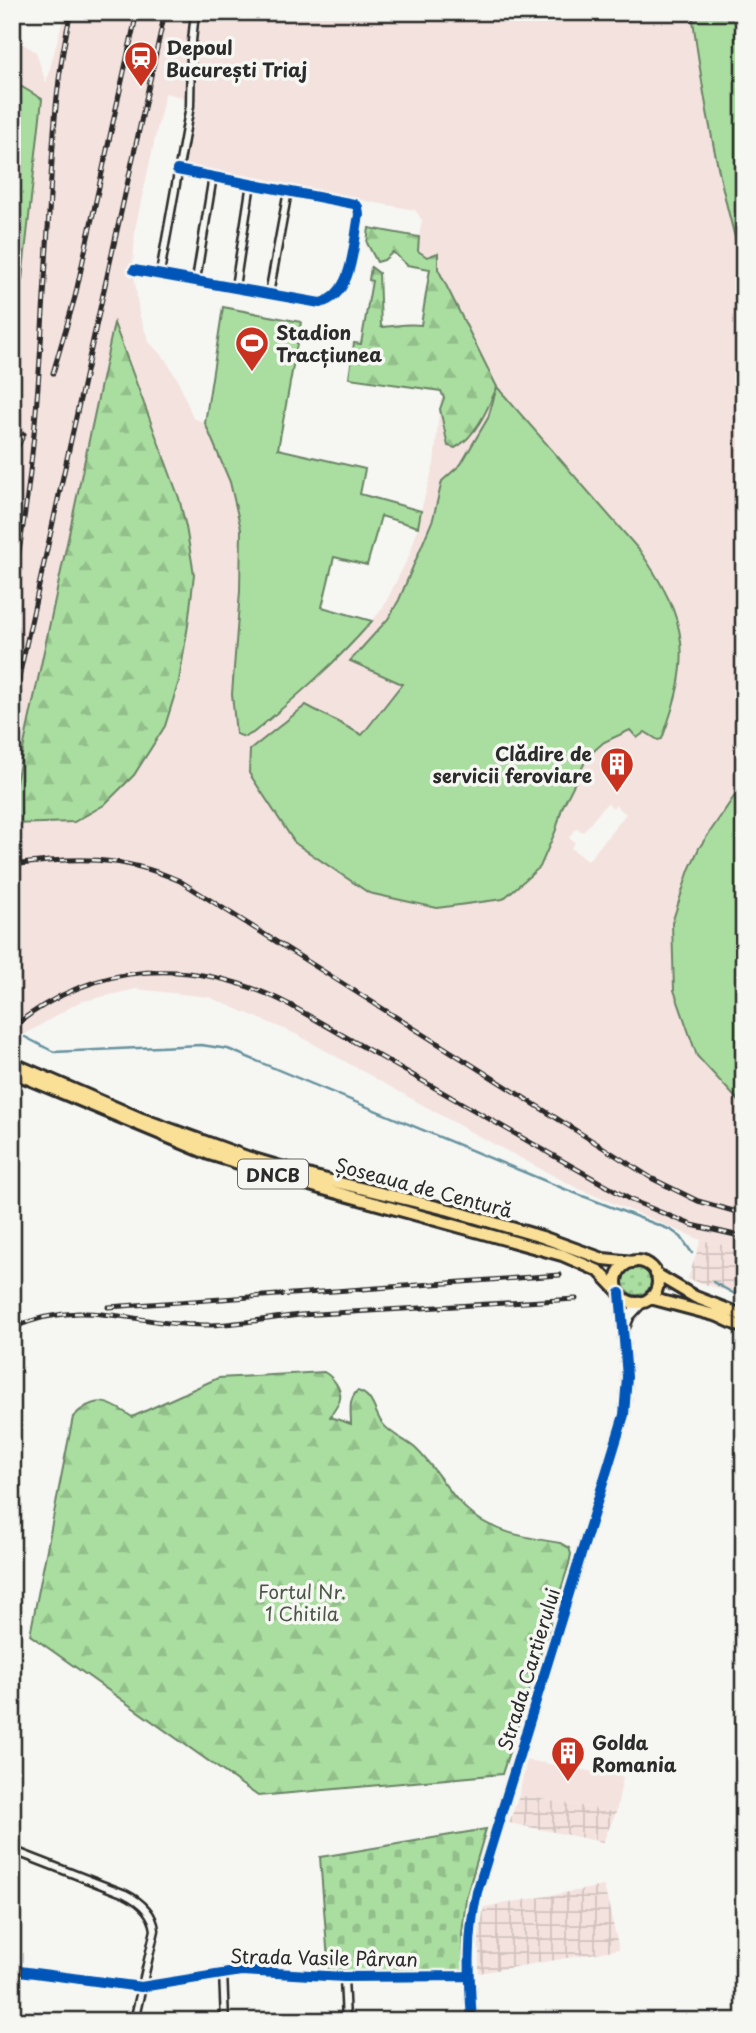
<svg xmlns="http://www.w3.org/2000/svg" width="756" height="2033" viewBox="0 0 756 2033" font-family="'Playpen Sans',sans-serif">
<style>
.built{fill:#f4e2de;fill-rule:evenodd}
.industrial{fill:url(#industrial-grid)}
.green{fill:#aadea0;stroke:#6a8466;stroke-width:2}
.forest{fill:url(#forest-firs);stroke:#6a8466;stroke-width:2}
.cemetery{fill:url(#cemetery-stones);stroke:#6a8466;stroke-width:2}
.garden{fill:url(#garden-dots);stroke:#6a8466;stroke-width:2}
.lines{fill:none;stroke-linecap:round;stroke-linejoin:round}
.stream{stroke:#66929f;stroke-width:2.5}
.street-casing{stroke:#2b2b2b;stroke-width:11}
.secondary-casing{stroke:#2b2b2b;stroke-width:14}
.primary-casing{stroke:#2b2b2b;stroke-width:16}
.street{stroke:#f6f6f2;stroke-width:6}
.secondary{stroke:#f6f6f2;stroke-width:9}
.primary{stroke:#fadf96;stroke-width:10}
.rail-casing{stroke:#2b2b2b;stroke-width:5}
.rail{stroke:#f6f6f2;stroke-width:2.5;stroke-dasharray:8;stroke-linecap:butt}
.cycleway-casing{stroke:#f6f6f2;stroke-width:15}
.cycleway{stroke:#0057b8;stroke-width:10}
.labels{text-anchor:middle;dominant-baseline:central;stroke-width:7;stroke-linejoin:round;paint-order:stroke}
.shield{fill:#f6f6f2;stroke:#686867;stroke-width:2}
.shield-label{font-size:18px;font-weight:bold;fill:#2b2b2b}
.poi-label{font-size:19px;font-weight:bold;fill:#2b2b2b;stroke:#f6f6f2;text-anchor:start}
.street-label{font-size:19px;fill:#2b2b2b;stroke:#f6f6f2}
.park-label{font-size:19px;fill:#4b5848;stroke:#f6f6f2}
</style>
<defs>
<pattern id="industrial-grid" width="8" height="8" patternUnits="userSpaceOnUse" patternTransform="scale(1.75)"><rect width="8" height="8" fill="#f4e2de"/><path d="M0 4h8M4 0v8" fill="none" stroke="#d1c2bf"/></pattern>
<pattern id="forest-firs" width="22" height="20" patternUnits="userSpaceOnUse" patternTransform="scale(1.75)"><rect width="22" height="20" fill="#aadea0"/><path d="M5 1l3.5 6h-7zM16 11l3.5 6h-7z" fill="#92bf8a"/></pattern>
<pattern id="cemetery-stones" width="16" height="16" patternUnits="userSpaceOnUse" patternTransform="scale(1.75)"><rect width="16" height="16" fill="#aadea0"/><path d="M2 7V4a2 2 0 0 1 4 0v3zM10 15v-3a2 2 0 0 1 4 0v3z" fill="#92bf8a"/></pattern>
<pattern id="garden-dots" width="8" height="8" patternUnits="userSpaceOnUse" patternTransform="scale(1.75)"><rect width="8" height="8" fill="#aadea0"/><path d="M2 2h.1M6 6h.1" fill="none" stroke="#92bf8a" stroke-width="1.8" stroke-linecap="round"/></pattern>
</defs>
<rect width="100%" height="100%" fill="#f6f6f2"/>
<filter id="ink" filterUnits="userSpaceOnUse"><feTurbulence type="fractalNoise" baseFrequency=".0143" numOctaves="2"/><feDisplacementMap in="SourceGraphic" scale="14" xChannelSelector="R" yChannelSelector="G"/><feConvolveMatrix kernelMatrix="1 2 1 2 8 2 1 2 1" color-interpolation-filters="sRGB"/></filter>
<g filter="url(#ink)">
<path class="built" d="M65,12H692L698,58L726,207L744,269V782L699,847L689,870L672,923L674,990L697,1056L744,1107V1250L701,1240L577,1188L471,1132L298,1035L209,997L136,989L79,1002L12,1042V314L22,280L42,99L12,81V37L36,52L46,83ZM165,93L197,101L183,165L267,179L284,186L415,210L422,220L419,237L369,228L367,243L377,262L384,260L393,252L407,265L430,269L422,325L406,323L398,326L381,327L379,273L371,267L369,280L372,281L361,344L354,343L349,378L441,391L444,394L440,403L434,464L421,510L360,494L365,469L278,449L301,322L223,307L205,423L193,418L178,380L165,359L149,342L139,314L133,265L135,229ZM497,388L640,551L659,578L680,632L683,647L680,680L668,723L657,740L650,733L645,732L637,737L630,730L609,738L592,750L583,763L562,808L550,845L369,893L295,844L249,773L306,705L362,736L402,683L350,660L388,619L399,600L433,519L442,481L461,464L488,418ZM381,516L418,527L410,554L383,608L372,621L322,607L334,557L367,565ZM607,803L613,808L615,805L626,814L588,861L571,848L575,843L569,838L576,828L583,832Z
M527,1760L623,1777L616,1812L519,1795Z"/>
<path class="industrial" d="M701,1240L744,1250V1296L688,1279Z
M519,1795L616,1812L603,1842L509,1823Z
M604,1886L619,1949L479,1973V1937L484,1907Z"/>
<path class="green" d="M692,12H744V269C719,186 703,99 692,12Z
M12,81L42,99L22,280L12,283Z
M223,307L301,322L278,449L365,469L360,494L421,511L418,527L381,516L367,565L334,557L322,607L372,621C336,663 295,698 253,733L245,737L236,734L232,694L240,591L241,529L230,482L205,423Z
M497,387L640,551C690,623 692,658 662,739L658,740L645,732L637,738L630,730L604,742L588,756L562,808L556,830L540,867L503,899L437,908L369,893L295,843L249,773L250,750L306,705L362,735L402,684L350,661L388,619L399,600L433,519L442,481L461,464L488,418Z
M744,782V1107L697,1056L674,990L672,923L689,870L699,848Z"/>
<path class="forest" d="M369,228L419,237L418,251L427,257L438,253V269L497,387C488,408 476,437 455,448L448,446L440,409L444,398L441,391L349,378L354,343L361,344L372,281L369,280L371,267L379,273L381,327C396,326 407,323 421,325L430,269L407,265L393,252L384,260L377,262L367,243Z
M114,323L179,498L186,527L194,574L188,625L179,681L165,726L134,775L104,805L74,822L12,824V801Z
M324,1372C333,1377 344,1391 339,1402C337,1407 332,1413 330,1417L351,1424C351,1411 348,1401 357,1391C373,1394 374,1412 382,1423C391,1435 406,1440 416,1449C437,1469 450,1497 473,1515C498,1534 531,1538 560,1543L569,1548L571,1554L569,1564L502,1774L258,1796L30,1635L73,1417C95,1394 109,1401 132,1417L218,1378Z"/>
<path class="cemetery" d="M486,1829L466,1898L462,1935L464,1971L329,1973L320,1857Z"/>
<path class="garden" d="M623 1281a14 14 0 1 1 28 0a14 14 0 1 1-28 0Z"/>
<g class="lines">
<path class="stream" d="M25,1037L54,1052L201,1045L228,1049L567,1190L671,1230L681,1237L692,1253
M713,1282L744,1299"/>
<g class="street-casing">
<path id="street" d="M134,270L320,303C354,295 353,243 359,215L358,207L354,204L177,170
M160,273L190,106L191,51L195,12
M196,280L213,176
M235,287L251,183
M269,294L288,191
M12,1850L125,1894C139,1901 153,1912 155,1930L134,2021
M12,1970L141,1987L241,1971L344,1977L469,1976
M223,1972L225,2021
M344,1977L346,2021"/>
</g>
<g class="secondary-casing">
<path id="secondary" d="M624,1328L629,1316L642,1302
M472,2021C469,1977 467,1936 477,1892L624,1415L627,1377L620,1293"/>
</g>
<g class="primary-casing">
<path id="primary" d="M12,1063L142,1119L247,1157L311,1176L450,1210L542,1237L603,1259L634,1262
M12,1072L209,1154L320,1188L562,1255L599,1271L618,1291
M616 1282a21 21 0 1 1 42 0a21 21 0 1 1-42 0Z
M656,1274L695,1297L744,1316
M650,1298L718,1316L744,1328"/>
</g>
<use href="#street" class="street"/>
<use href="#secondary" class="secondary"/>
<use href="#primary" class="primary"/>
<g class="rail-casing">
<path id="rail" d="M53,373L75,297L137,12
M12,457L24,434
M12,589C37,465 41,338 49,213C53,146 55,78 71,12
M12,709L165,12
M12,865C73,857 122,855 180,881L653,1179L698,1201L744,1214
M12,1028C95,959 196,956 290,1005L631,1200L692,1225L744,1237
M108,1307L560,1275
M12,1328C90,1295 134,1327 211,1325C241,1324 270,1318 300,1315C392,1309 484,1305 576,1299"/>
</g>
<use href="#rail" class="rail"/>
<g class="cycleway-casing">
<path id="cycleway" d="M134,270L320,303C354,295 353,243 359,215L358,207L354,204L177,170
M12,1970L141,1987L241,1971L344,1977L469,1976
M472,2021C469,1977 467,1936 477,1892L624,1415L627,1377L620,1293"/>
</g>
<use href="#cycleway" class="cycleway"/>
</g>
</g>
<defs>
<g id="station-pin" transform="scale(1.75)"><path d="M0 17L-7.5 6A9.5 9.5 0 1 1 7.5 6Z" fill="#c8321e" stroke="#f6f6f2"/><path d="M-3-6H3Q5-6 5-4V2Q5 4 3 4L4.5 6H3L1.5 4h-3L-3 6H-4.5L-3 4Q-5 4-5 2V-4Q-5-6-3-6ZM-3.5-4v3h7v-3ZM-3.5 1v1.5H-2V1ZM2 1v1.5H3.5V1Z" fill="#fff"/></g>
<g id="stadium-pin" transform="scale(1.75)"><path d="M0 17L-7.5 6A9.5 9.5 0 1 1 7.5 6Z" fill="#c8321e" stroke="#f6f6f2"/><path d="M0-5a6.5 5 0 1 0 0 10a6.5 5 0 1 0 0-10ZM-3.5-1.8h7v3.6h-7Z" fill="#fff"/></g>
<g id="building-pin" transform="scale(1.75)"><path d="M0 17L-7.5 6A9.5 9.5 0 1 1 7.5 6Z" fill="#c8321e" stroke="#f6f6f2"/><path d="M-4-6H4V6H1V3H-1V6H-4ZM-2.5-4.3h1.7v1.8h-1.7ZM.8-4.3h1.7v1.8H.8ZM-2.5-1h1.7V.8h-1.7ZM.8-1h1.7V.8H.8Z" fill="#fff"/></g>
</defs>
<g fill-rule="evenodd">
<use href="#station-pin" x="141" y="58"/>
<use href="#stadium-pin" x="252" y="343"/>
<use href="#building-pin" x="617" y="764"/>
<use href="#building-pin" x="568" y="1753"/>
</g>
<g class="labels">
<rect class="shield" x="238" y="1159.5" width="70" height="29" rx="5"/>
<g class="shield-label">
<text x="273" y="1174">DNCB</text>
</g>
<g class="poi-label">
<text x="166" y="47">Depoul<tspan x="166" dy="22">București Triaj</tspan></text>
<text x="276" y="332">Stadion<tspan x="276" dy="22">Tracțiunea</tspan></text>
<text x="592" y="753" text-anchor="end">Clădire de<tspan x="592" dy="22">servicii feroviare</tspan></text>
<text x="592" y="1742">Golda<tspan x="592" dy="22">Romania</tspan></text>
</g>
<g class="street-label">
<text transform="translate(424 1187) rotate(15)">Șoseaua de Centură</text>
<text transform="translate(528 1669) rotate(-73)">Strada Cartierului</text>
<text transform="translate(324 1957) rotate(1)">Strada Vasile Pârvan</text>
</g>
<g class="park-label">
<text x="302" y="1591">Fortul Nr.<tspan x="302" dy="22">1 Chitila</tspan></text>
</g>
</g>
<rect width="756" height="2033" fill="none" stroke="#f6f6f2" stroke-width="42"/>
<rect x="21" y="21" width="714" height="1991" fill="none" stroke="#2b2b2b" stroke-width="2.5" filter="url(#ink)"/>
</svg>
